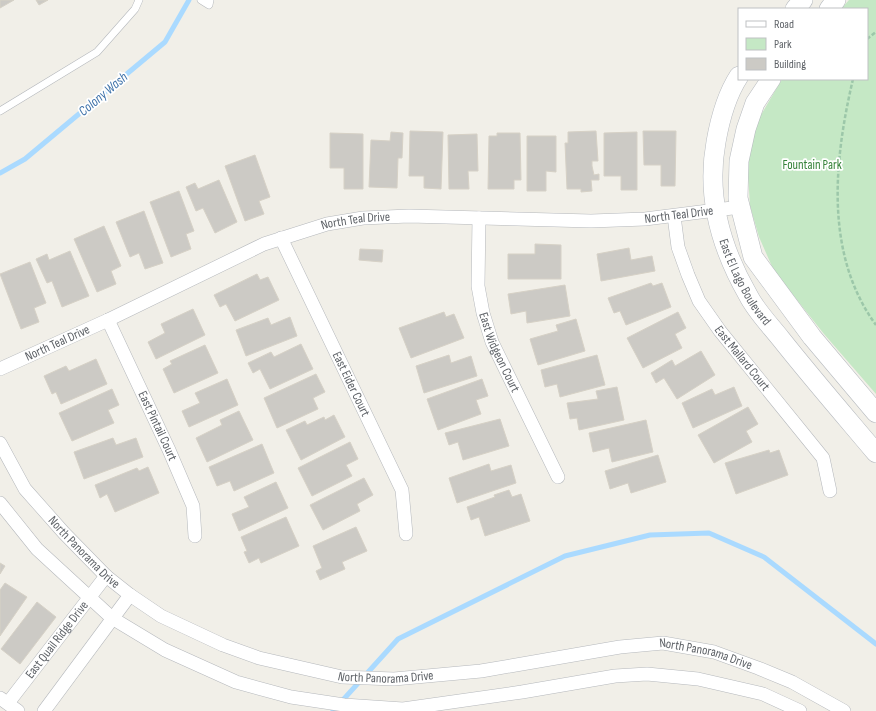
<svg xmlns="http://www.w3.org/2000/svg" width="876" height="711" viewBox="0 0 876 711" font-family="'Sofia Sans Condensed',sans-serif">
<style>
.green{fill:#c5e8c5}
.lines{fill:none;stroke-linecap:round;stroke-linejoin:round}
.stream{stroke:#aadaff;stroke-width:5}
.building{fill:#cccac5;stroke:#d6d1c6}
.lane-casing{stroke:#b5b8bc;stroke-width:8}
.street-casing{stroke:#b5b8bc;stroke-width:14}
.secondary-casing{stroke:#b6babf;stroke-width:20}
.path{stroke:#9cc7a9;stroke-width:2.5;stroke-dasharray:4 2;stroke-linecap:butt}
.lane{stroke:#fff;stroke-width:7}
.street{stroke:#fff;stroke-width:13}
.secondary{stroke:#fff;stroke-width:19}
.labels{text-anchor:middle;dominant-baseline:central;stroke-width:3.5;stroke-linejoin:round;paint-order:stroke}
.park-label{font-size:13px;fill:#348238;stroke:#fff}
.street-label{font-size:13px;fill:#5f6368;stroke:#fff}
.water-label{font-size:14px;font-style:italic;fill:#4174aa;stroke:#fff}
</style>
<rect width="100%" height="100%" fill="#f1efe8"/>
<path class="green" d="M849,0H876V394L824,334L774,271L759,237L750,206L747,158L758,120L782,79H867V9H841Z"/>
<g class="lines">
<path class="stream" d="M0,173L25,159L165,42L189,0
M333,711L398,639L565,556L650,535L709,533L764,557L876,644"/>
</g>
<path class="building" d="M0,0H14L0,8Z
M36,0H48L39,5Z
M410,131L443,132L441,189L424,188V176H409Z
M596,131L598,161H592V166L594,175L599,174V180H591L592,191L581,192V189H567L565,143H568V132Z
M643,131H676L675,186H661V165H644Z
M391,132L403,133L402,158H398L397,188L369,187L371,140L390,141Z
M637,132V190H621V176H604V133Z
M330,133L363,134V189H344V168H330Z
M497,133H520L521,180H514V189H488L489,136H497Z
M477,134L478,171H468L469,189H449L448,135Z
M527,136H556V172L546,171V191H527Z
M255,155L270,197L259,201L264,214L245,221L225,166Z
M219,180L237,222L215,233L203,208L196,211L186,187L195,183L198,189Z
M179,191L194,231L186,234L191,249L171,257L150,202Z
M144,211L163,263L145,269L139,253L130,257L116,222Z
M104,226L121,266L111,271L116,284L97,292L74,239Z
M535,244L561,245V279H508V254H535Z
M629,248L631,260L652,256L655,271L601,281L597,254Z
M360,249L383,250L382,262L359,260Z
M70,251L89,296L62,307L52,281L47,283L36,259L47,254L49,260Z
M30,262L46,303L34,308L39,322L21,329L0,274Z
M257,274L260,280L268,277L279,300L235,321L226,304L220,307L214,295Z
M651,283L653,286L662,283L671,307L626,325L620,311L614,313L608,298Z
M565,285L570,316L527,323L526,311L511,314L508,294Z
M193,309L205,335L156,359L148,342L165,333L161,324Z
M444,312L446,317L454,314L464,338L411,358L399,328Z
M678,312L686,328L675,334L682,348L643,368L627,338Z
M290,317L297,336L246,356L236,330L268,318L271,325Z
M576,319L585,351L538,365L530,339L558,331L556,325Z
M301,344L313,369L270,389L260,369L253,373L248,363L271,352L274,357Z
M205,345L218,373L174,393L163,369L172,364L170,361Z
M701,351L715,375L677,399L664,378L656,383L651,373L672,360L675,366Z
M449,355L451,363L471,356L477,376L424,393L416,366Z
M597,355L605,385L560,397L557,384L545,387L541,370Z
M96,359L107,384L61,404L56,392L52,394L44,376L66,366L69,371Z
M316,374L325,392L313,398L318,409L277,428L264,398Z
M227,379L238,405L189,427L182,411L200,403L195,393Z
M482,379L488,396L476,400L481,414L438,430L427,399Z
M617,387L624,420L579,430L577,418L570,419L567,403L598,399L596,391Z
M734,387L742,406L693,428L682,403L712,389L715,395Z
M112,389L119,405L108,410L114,423L72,441L59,413Z
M748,407L758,424L746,431L752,442L714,463L698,435Z
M239,411L253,440L207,462L196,438L222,425L220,420Z
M334,415L345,437L301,460L286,430L305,421L307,425L324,417L325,420Z
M500,419L509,446L463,460L458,442L449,445L445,433Z
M646,420L653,452L612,462L609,448L593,452L589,433Z
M113,438L116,445L136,438L143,457L84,479L74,452Z
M350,442L358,459L346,465L352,476L312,496L298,468Z
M262,444L274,473L234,491L230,481L217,486L209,467Z
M769,450L770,453L779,450L788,475L736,494L725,463Z
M658,455L666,482L631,493L628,483L610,489L605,471Z
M489,464L491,471L511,465L516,483L457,503L449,478Z
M148,467L159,493L115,512L107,494L100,498L95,485L137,468L139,471Z
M364,478L373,495L357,504L360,511L323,530L310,505Z
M276,482L288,508L239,531L232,514L249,507L244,497Z
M509,490L512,497L521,494L530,521L485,536L479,517L471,520L467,507L495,497L494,495Z
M286,517L299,546L261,563L259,558L249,563L244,552L247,551L241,537Z
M356,527L367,551L342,562L345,569L320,580L316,571L322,568L313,546Z
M0,563L5,566L0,574Z
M5,583L27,597L0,636V590Z
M37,602L56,617L20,664L1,649Z"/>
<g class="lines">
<g class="lane-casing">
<path id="lane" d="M201,0L209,5L210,0
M0,111L97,52L135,9L139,0"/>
</g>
<g class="street-casing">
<g id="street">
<path id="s1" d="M674,216L678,247L688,275L699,301L720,331L823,458L830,491"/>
<path id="s2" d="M479,218L478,286L483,313L492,342L558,477"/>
<path id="s3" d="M281,238L402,490L406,534"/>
<path id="s4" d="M108,320L169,450L193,506L195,536"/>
<path id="s5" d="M0,369L108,320L264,244L327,224L363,218L409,216L591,221L645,219L740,207"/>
<path id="s6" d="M0,443L25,489L64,533L106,576L130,595L161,616L223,645L259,658L342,677L394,679L481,671L620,647L663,643L714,652L758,668L792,682L844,711"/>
<path d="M0,503L37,549L112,618L165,650L236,682L291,697L344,705L403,709L522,692L615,676L647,674L698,679L763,694L800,711"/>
<path d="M0,698L18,711"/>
<path id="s7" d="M8,703L106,576"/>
<path d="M44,711L130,595"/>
</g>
</g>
<g class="secondary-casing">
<g id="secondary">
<path d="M795,9L803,0"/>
<path d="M829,9L836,0"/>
<path id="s8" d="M739,76C726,96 720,119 716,142C706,196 721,248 748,295C756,311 770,325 781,339C812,378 844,415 876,453"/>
<path d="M771,79L755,103L746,129L739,161L738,198L753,257L812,337L876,413"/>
</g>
</g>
<path class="path" d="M867,39L876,32
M853,79C834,160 824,254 876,325"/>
<use href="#lane" class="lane"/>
<use href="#street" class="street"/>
<use href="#secondary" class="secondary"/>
</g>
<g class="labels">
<g class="park-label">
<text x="812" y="165">Fountain Park</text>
</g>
<g class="street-label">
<text stroke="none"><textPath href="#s5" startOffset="711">North Teal Drive</textPath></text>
<text stroke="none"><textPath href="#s5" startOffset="387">North Teal Drive</textPath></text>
<text stroke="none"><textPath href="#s8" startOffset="217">East El Lago Boulevard</textPath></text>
<text stroke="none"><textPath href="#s5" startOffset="63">North Teal Drive</textPath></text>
<text stroke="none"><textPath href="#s2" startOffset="138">East Widgeon Court</textPath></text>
<text stroke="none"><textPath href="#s1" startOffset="161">East Mallard Court</textPath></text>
<text stroke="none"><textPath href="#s3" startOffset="162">East Eider Court</textPath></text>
<text stroke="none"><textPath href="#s4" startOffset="117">East Pintail Court</textPath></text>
<text stroke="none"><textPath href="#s6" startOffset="139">North Panorama Drive</textPath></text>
<text stroke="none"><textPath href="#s7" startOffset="80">East Quail Ridge Drive</textPath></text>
<text stroke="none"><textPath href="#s6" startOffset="799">North Panorama Drive</textPath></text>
<text stroke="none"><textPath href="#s6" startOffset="475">North Panorama Drive</textPath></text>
</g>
<g class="water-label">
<text transform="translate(103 94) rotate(-40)">Colony Wash</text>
</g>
</g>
<rect x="738" y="8" width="130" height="72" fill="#ffffff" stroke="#bfc1c3"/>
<rect x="746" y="21" width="20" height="6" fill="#ffffff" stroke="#bfc1c3"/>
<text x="774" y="28" font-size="12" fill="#5f6368">Road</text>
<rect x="746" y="38" width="20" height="12" fill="#c5e8c5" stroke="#bfc1c3"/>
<text x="774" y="48" font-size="12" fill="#5f6368">Park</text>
<rect x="746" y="58" width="20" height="12" fill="#cccac5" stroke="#bfc1c3"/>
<text x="774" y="68" font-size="12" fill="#5f6368">Building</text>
</svg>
